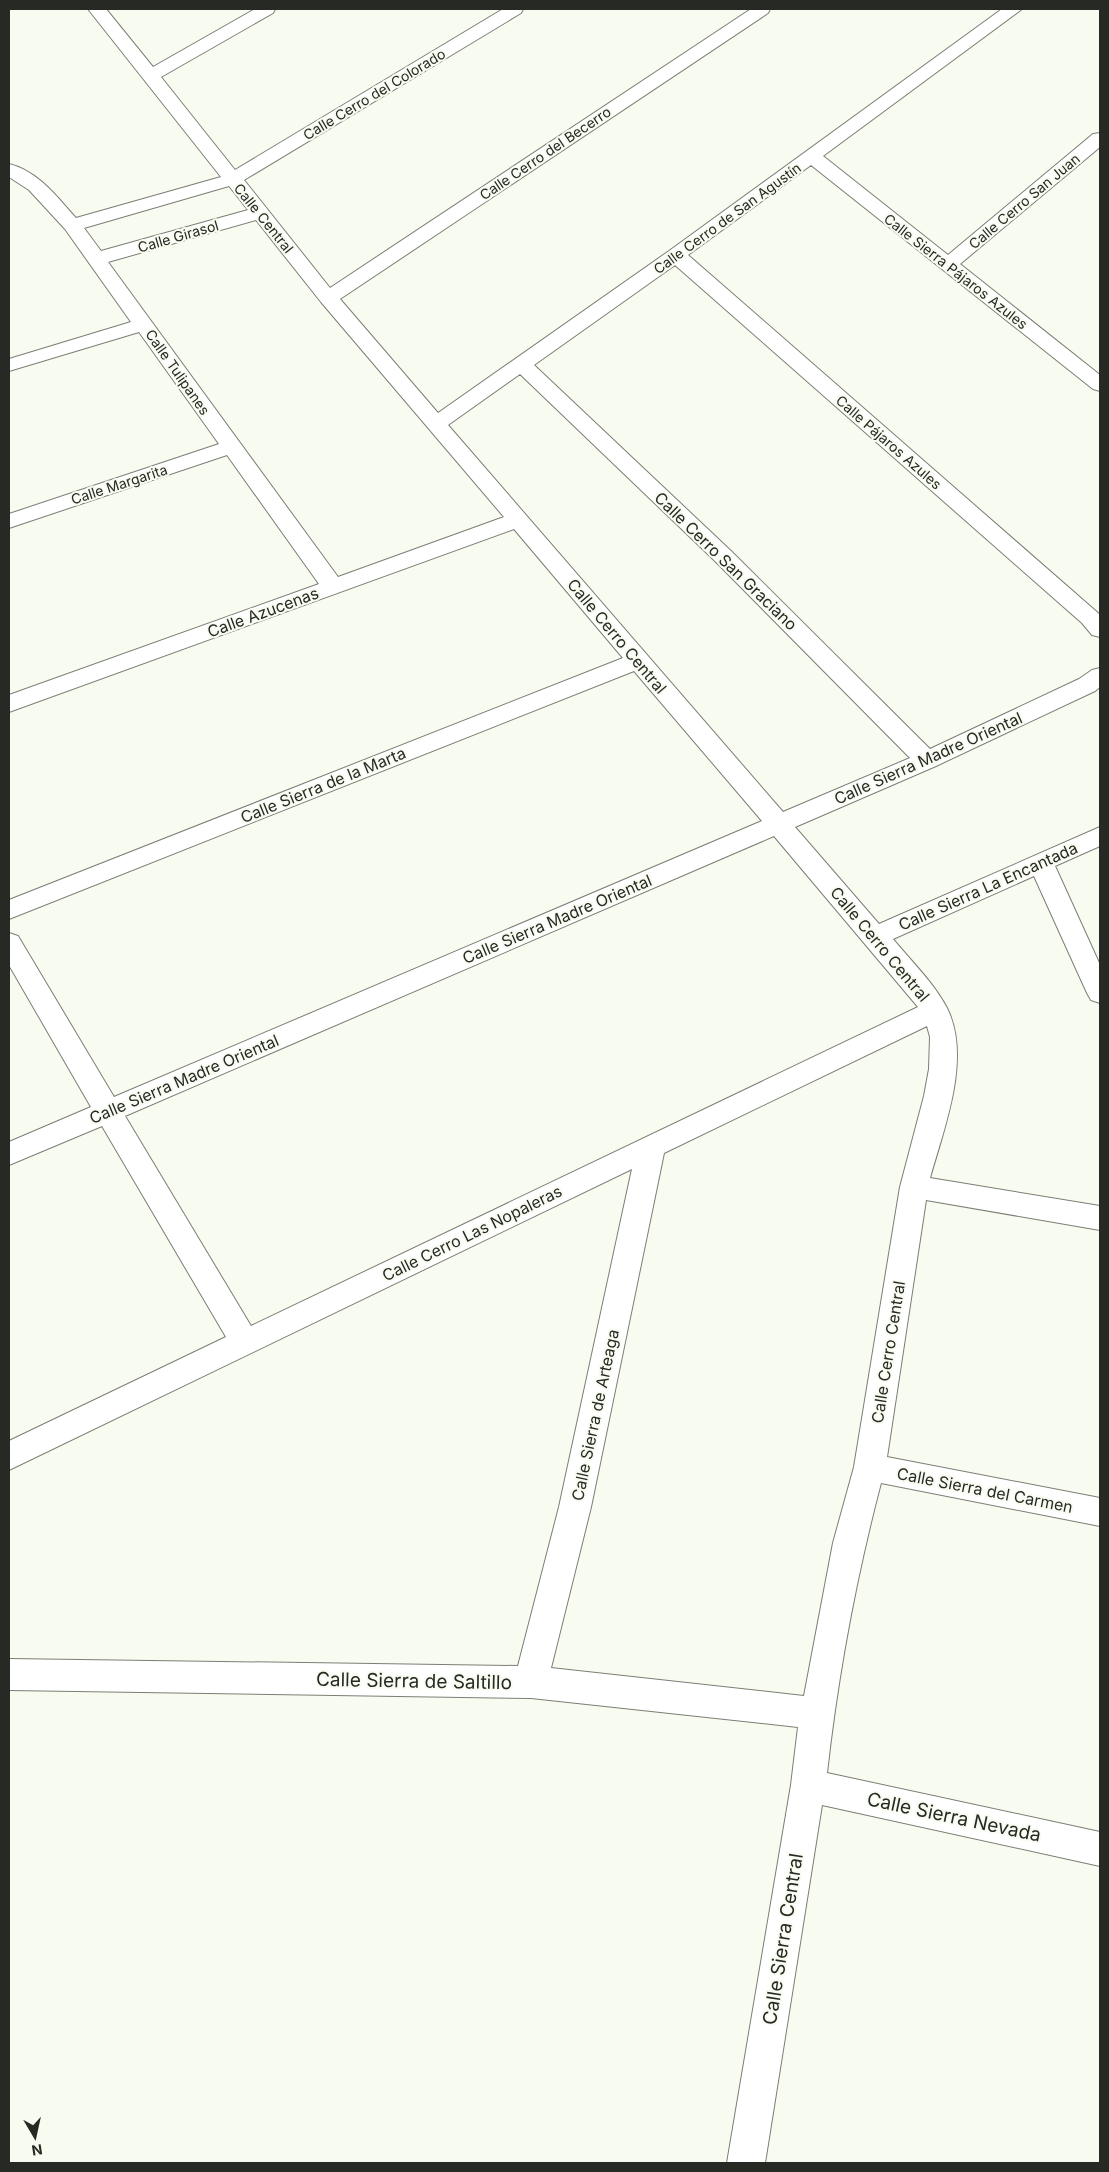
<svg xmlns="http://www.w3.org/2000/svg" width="1109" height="2172" viewBox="0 0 1109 2172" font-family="Inter,sans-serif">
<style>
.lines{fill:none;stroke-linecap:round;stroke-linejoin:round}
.minor-casing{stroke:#7b7e74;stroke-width:2}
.minor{fill:#fff;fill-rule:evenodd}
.labels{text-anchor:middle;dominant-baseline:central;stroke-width:4;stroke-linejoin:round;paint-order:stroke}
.far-street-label{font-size:14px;fill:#272924;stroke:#f8fcf0}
.street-label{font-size:16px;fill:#272924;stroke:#f8fcf0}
.near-street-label{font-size:19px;fill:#272924;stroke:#f8fcf0}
</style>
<rect width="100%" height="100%" fill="#f8fcf0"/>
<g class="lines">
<g class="minor-casing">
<path id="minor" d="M88,9H106L153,67L255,9H275L273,13L161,77L235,170L503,9H523L521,13L244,180L330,288L751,9H770L768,13L340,299L438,413L669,251L1002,9H1022L823,156L948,255L1093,134L1100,133V147L960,264L1100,375V391L1093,389L811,165L688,255L1098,613L1100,615V637L1092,635L1082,623L675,265L534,365L731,551L930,749L1079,679L1092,670L1100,668V687L1095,691L936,766L795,827L879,924L1100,827V846L1055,866L1100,965V1003L1091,1000L1087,993L1034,876L893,939C911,961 934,983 947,1008C972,1058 944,1128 930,1178L1100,1206V1230L926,1200L887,1457L1100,1498V1526L881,1483C856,1578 838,1675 827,1773L1100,1832V1866L822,1805L765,2163H727L791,1785L798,1727L531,1698L9,1690V1659L518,1666L559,1507L632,1169L9,1470V1441L226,1337L102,1126L9,1165V1142L91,1107L9,965V933L18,936L114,1097L762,821L634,671L9,919V900L623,658L514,529L9,712V695L319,584L227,455L9,528V514L219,444L139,332L9,371V359L131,322L65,229L29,190L9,177V164C38,171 57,197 76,218L221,177ZM229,186L248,210L101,251L84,228ZM256,220L321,302L504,517L338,577L108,262ZM520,374L715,561L910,758L783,812L448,425ZM774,836L918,1007L251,1326L125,1116ZM927,1026L930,1037L929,1069L924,1096L900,1187L854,1467L833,1543L804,1696L551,1668L591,1507L664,1153Z"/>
</g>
<use href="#minor" class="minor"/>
</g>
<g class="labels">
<g class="far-street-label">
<text transform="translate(374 94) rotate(-31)">Calle Cerro del Colorado</text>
<text transform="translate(545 153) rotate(-34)">Calle Cerro del Becerro</text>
<text transform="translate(1024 201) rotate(-40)">Calle Cerro San Juan</text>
<text transform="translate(264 218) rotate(51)">Calle Central</text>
<text transform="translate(727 218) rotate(-36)">Calle Cerro de San Agustín</text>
<text transform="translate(178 236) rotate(-16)">Calle Girasol</text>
<text transform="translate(956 271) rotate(38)">Calle Sierra Pájaros Azules</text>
<text transform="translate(178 372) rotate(55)">Calle Tulipanes</text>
<text transform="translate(889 442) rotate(41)">Calle Pájaros Azules</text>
<text transform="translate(119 484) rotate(-18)">Calle Margarita</text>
</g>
<g class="street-label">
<text transform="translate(726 561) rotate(44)">Calle Cerro San Graciano</text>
<text transform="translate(263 612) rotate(-20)">Calle Azucenas</text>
<text transform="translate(617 636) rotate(50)">Calle Cerro Central</text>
<text transform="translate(928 758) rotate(-24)">Calle Sierra Madre Oriental</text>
<text transform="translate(323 785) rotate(-22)">Calle Sierra de la Marta</text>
<text transform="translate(988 886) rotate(-24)">Calle Sierra La Encantada</text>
<text transform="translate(557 919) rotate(-23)">Calle Sierra Madre Oriental</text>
<text transform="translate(880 944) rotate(50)">Calle Cerro Central</text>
<text transform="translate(184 1079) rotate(-23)">Calle Sierra Madre Oriental</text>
<text transform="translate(472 1233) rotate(-26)">Calle Cerro Las Nopaleras</text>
<text transform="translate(888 1352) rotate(-81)">Calle Cerro Central</text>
<text transform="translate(595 1415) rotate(-78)">Calle Sierra de Arteaga</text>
<text transform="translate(985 1490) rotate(11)">Calle Sierra del Carmen</text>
</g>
<g class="near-street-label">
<text transform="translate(414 1681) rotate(1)">Calle Sierra de Saltillo</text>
<text transform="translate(954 1817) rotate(12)">Calle Sierra Nevada</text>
<text transform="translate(783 1939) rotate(-81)">Calle Sierra Central</text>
</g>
</g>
<rect width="1109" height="2172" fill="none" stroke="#272924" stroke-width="20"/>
<g transform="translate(35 2137) rotate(171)" stroke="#f8fcf0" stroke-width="4" paint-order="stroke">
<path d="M0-4L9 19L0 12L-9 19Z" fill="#272924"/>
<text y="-8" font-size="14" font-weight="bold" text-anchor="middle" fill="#272924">N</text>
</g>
</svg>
